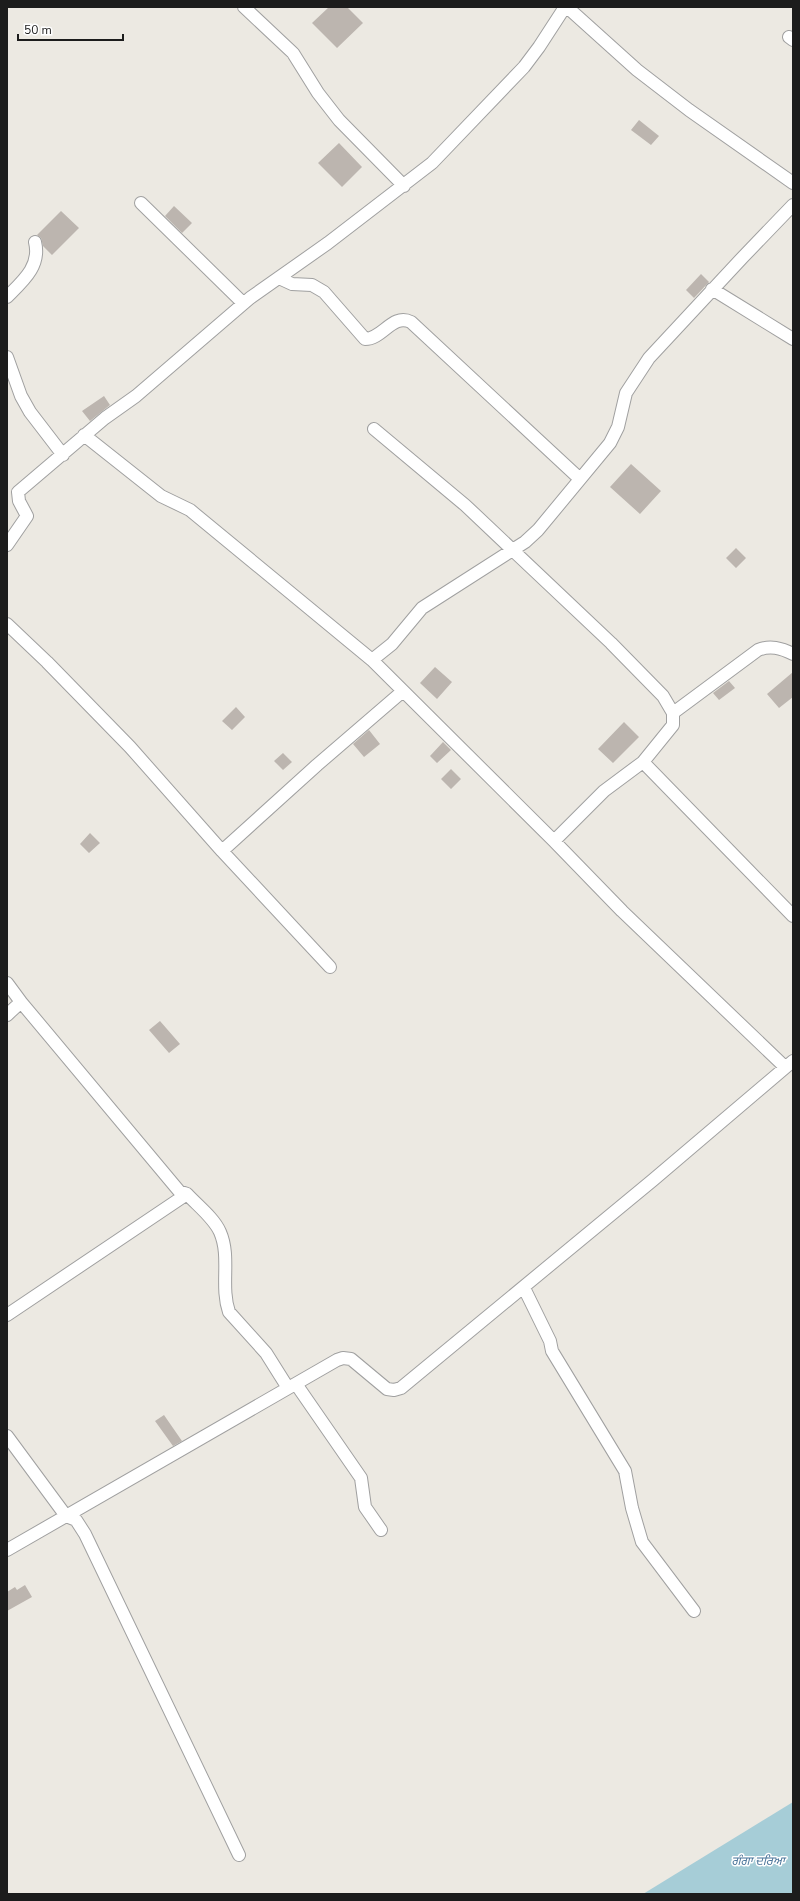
<svg xmlns="http://www.w3.org/2000/svg" width="800" height="1901" viewBox="0 0 800 1901" font-family="'Nunito Sans','Noto Sans Gurmukhi',sans-serif">
<style>
.water{fill:#a6cdd7}
.building{fill:#bcb5af}
.lines{fill:none;stroke-linecap:round;stroke-linejoin:round}
.minor-casing{stroke:#a0a0a0;stroke-width:14}
.minor{stroke:#fff;stroke-width:12}
.labels{text-anchor:middle;dominant-baseline:central;stroke-width:3;stroke-linejoin:round;paint-order:stroke}
.water-label{font-size:12px;font-style:italic;fill:#4e779c;stroke:#fff}
</style>
<rect width="100%" height="100%" fill="#ece9e2"/>
<path class="water" d="M793,1802V1894H643Z"/>
<path class="building" d="M329,7H347L363,23L337,48L312,23Z
M639,120L659,136L651,145L631,130Z
M339,143L362,167L342,187L318,163Z
M174,206L192,223L182,233L165,216Z
M61,211L79,228L52,255L43,246L41,238L37,235Z
M701,274L709,282L694,298L686,290Z
M104,396L110,405L90,421L82,411Z
M631,464L661,491L640,514L610,487Z
M736,548L746,558L736,568L726,558Z
M435,667L452,682L437,699L420,683Z
M793,672V697L779,708L767,694Z
M729,681L735,688L719,700L713,693Z
M236,707L245,717L232,730L222,721Z
M624,722L639,737L613,763L598,749Z
M369,730L380,744L364,757L353,744Z
M443,742L451,750L437,763L430,756Z
M283,753L292,762L283,770L274,761Z
M451,769L461,779L451,789L441,779Z
M90,833L100,843L89,853L80,844Z
M160,1021L180,1044L169,1053L149,1030Z
M164,1415L182,1441L173,1446L155,1421Z
M25,1585L32,1597L7,1611V1592L15,1587L17,1590Z"/>
<g class="lines">
<g class="minor-casing">
<path id="minor" d="M244,7L293,53L318,93L339,120L404,186
M567,7L637,70L689,110L793,183
M789,37L793,40
M141,203L243,303
M279,278L292,284L312,285L324,292L365,339C383,339 392,313 411,322L580,479
M712,289L793,339
M7,297C23,281 41,266 35,242
M7,357L21,396L30,412L63,455
M374,429L465,505L611,643L663,696L673,713V725L643,762L604,791L554,841
M84,435L161,496L190,510L372,660L554,841L622,911L785,1067
M7,545L27,516L19,501L18,492L105,418L136,396L250,298L328,243L432,163L524,67L539,47L565,7
M7,624L47,662L130,747L222,851L330,967
M372,660L392,644L422,608L525,542L538,530L610,443L618,427L626,393L649,358L743,257L793,205
M673,713L758,650C770,645 781,648 793,654
M643,762L793,916
M222,851L317,765L403,691
M7,983L21,1002L7,1015
M21,1002L179,1191L187,1194
M524,1288L550,1341L552,1351L625,1471L632,1508L642,1542L694,1611
M7,1315L187,1194C197,1205 214,1218 220,1232C231,1257 220,1286 229,1312L266,1353L288,1388
M296,1384L361,1478L365,1507L381,1530
M7,1436L66,1516L76,1520L85,1534L239,1855
M7,1550L337,1360L343,1358L351,1359L387,1389L394,1390L401,1388L653,1180L793,1061"/>
</g>
<use href="#minor" class="minor"/>
</g>
<g class="labels">
<g class="water-label">
<text x="758" y="1861">ਗੰਗਾ ਦਰਿਆ</text>
</g>
</g>
<rect width="800" height="1901" fill="none" stroke="#1c1c1c" stroke-width="16"/>
<path d="M18 34v6h105v-6" fill="none" stroke="#1c1c1c" stroke-width="2"/>
<text x="24" y="34" font-size="12" fill="#1c1c1c" stroke="#ffffff" stroke-width="3" paint-order="stroke">50 m</text>
</svg>
